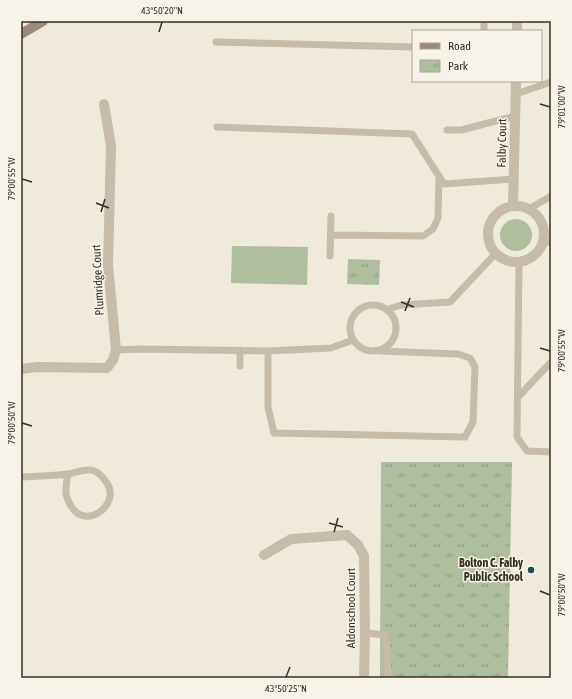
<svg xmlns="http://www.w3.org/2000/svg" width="572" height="699" viewBox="0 0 572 699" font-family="'Asap Condensed',sans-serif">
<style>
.green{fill:#afbe9e}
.park{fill:url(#park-tufts)}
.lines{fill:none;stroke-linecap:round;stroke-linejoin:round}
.lane{stroke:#c7bbaa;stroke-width:7}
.street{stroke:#c7bbaa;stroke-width:10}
.secondary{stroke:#9b8b7c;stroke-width:10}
.ticks{fill:none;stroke:#362f29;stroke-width:1.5}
.poi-dot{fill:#224a54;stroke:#f8f3e9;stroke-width:1.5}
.labels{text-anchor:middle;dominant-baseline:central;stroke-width:3;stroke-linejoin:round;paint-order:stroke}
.street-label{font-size:12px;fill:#362f29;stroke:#f8f3e9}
.poi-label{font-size:12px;font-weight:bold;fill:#362f29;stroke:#f8f3e9;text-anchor:end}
.neatline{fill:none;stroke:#362f29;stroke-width:1.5}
.ticks-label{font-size:10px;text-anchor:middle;fill:#362f29}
</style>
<defs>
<pattern id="park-tufts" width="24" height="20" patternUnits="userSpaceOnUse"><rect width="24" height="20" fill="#afbe9e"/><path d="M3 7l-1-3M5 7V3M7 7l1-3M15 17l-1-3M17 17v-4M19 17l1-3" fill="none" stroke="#8f9b81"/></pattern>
</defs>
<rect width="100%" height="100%" fill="#f0eadd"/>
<path class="green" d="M500 235a16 16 0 1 1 32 0a16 16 0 1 1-32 0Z
M232,246L308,247L307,285L231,283Z"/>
<path class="park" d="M348,259L380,260L379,285L347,284Z
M381,462H512L508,678H380Z"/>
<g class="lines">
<path class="lane" d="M484,31V21
M216,42L413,47
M516,94L551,82
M217,127L412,134L444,184L514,179
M447,130H461L515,116
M529,209L551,196
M331,235L423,236L433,229L438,218L439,176
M543,240L551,243
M330,256L331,216
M519,262L517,437L527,451L551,452
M350 328a23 23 0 1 1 46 0a23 23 0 1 1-46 0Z
M388,309L402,305L450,302L496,253
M116,350L139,349L268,351L331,348L353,340
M240,350V366
M268,351V407L274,433L465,437L473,422L475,367L470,358L458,354L379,351
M518,397L551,362
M21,477C36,476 52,476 67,474C75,473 83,469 91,470C98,471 103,477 107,483C121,505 85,531 71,506C68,501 65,495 66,489C66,484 67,478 68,474
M365,633L385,635L387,648L388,678"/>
<path class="street" d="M517,31V21
M513,206L516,81
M488 234a28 28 0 1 1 56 0a28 28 0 1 1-56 0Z
M21,369L37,367L107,368L113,360L116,350L108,265L111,146L104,104
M264,555L291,539L347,535L358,545L364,556L365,633L364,678"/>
<path class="secondary" d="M21,34L43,21"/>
</g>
<path class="ticks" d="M159,32L162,22M540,104L550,107M22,179L32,182M96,203L109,208M101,212L105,199M401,302L414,307M405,311L410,298M540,348L550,351M22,423L32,426M329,523L343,527M334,532L338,518M540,591L550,595M286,677L290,667"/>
<circle class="poi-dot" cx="531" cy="570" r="4"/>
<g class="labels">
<g class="street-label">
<text transform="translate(502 143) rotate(-89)">Falby Court</text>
<text transform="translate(98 280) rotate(-93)">Plumridge Court</text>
<text transform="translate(351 608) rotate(-90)">Aldonschool Court</text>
</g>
<g class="poi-label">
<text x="523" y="563">Bolton C. Falby<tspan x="523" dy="14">Public School</tspan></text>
</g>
</g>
<rect width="572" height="699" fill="none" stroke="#f8f3e9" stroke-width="44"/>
<rect x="412" y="30" width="130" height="52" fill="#f8f3e9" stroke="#aaa59c"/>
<rect x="420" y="43" width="20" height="6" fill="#9b8b7c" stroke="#aaa59c"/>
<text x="448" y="50" font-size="12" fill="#362f29">Road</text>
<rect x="420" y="60" width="20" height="12" fill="url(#park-tufts)" stroke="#aaa59c"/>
<text x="448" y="70" font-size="12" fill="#362f29">Park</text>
<rect x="22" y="22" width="528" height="655" class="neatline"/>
<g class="ticks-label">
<text x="162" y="14">43°50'20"N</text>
<text transform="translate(561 107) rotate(-90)" y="4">79°01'00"W</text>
<text transform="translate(11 179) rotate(-90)" y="4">79°00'55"W</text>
<text transform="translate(561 351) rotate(-90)" y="4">79°00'55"W</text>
<text transform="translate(11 423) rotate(-90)" y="4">79°00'50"W</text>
<text transform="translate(561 595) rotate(-90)" y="4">79°00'50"W</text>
<text x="286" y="692">43°50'25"N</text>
</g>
</svg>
